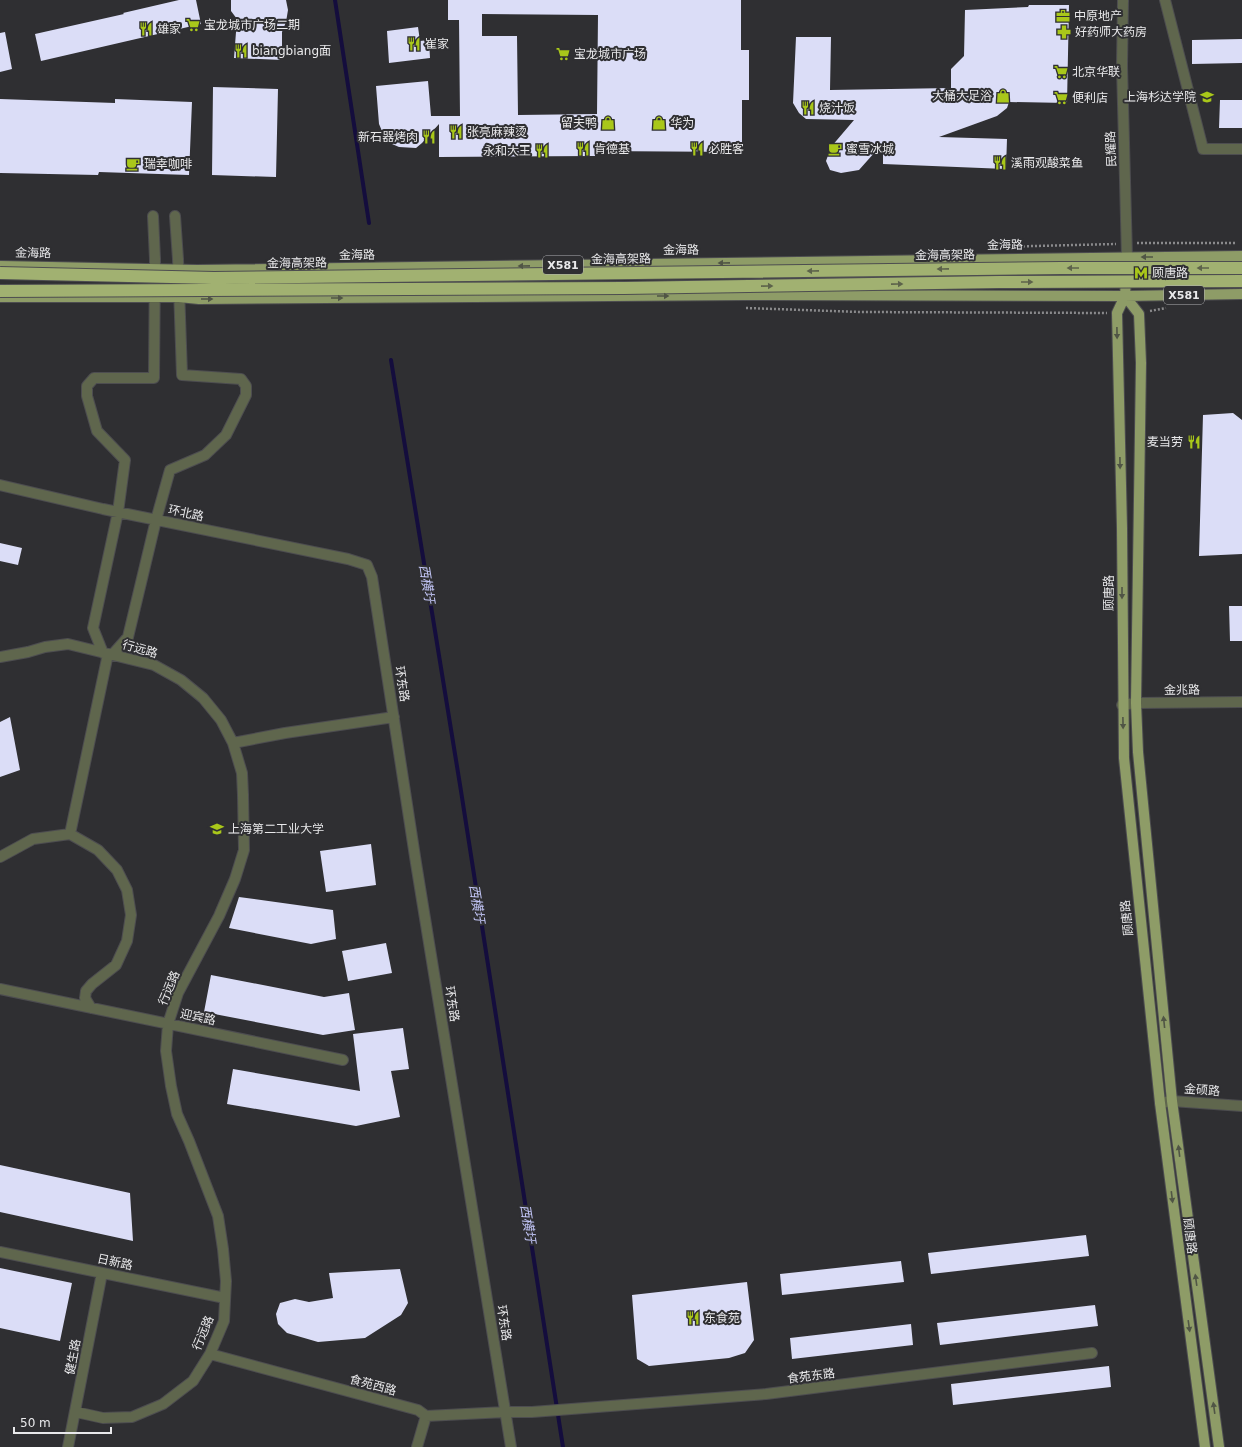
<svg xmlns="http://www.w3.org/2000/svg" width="1242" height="1447" viewBox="0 0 1242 1447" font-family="'DejaVu Sans','Noto Sans SC',sans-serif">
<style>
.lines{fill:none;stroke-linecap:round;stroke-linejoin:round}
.stream{stroke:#140d3d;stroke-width:4}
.building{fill:#dbddf7;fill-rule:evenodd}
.minor-casing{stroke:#4d4d50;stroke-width:12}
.major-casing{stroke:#4d4d50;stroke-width:12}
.path{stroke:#8a8a8c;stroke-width:2.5;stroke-dasharray:2 2;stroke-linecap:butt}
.minor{stroke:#5f664d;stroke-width:10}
.major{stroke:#8e9c67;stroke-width:10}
.highway-bridge-casing{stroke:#4d4d50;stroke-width:14;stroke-linecap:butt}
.highway-bridge{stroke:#a1b171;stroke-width:12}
.oneway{fill:#505545}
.oneway2{fill:#5d634b}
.labels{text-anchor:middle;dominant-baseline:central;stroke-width:4;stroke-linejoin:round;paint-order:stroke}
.shield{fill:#2f2f32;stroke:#b1b1b4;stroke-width:1}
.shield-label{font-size:11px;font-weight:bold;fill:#e9e9eb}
.poi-label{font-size:12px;fill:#e9e9eb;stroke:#2f2f32;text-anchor:start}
.street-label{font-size:12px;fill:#e9e9eb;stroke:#2f2f32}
.water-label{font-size:13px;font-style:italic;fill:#c4c7f9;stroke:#2f2f32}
</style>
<rect width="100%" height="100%" fill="#2f2f32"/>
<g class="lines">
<path class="stream" d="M335,0L369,223
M391,360L461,791L563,1447"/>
</g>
<path class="building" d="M179,0H196L201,24L41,61L35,34L124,14L123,13Z
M231,0H286L288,10L286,22L282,32V60L234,58L237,19L231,11Z
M448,0H741V50H749V100H742V152L595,151V156L439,157V124L422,143L416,148L399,147L392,144L385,138L379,124L376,86L428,81L431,116H460L459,20H448ZM482,14L598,15L597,114L518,115L517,36H482Z
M1029,5H1069L1067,103L1009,102L1007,108L997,116L939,137L1007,139L1006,169L883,164V143L859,170L841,173L830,170L826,161L831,147L854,120L806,119L799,113L793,103L796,37H831L830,90L951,88V69L964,56L965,10L1028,7Z
M418,27L420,41L429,40L430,58L389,63L387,31Z
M5,32L12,69L0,72V33Z
M1242,39V63L1192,64V40Z
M213,87L278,89L276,177L212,175Z
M0,99L115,103V99L192,102L189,175L99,172L98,175L0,173Z
M1220,100H1242V128H1219Z
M1233,413L1242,420V554L1199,556L1203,415Z
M0,543L22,548L18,565L0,561Z
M1229,606H1242V641H1230Z
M10,717L20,770L0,777V722Z
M371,844L376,885L326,892L320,851Z
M239,897L333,910L336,939L311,944L229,928Z
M386,943L392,973L348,981L342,951Z
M211,975L324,997L349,993L355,1030L323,1035L204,1012Z
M403,1028L409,1069L391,1071L400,1117L356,1126L227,1104L233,1069L360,1091L353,1034Z
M0,1165L130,1193L133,1241L0,1212Z
M1086,1235L1089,1256L931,1274L928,1253Z
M901,1261L904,1282L782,1295L780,1274Z
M0,1268L72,1283L60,1341L0,1328Z
M400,1269L408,1303L401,1315L365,1338L318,1342L287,1333L278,1324L276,1314L280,1303L295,1299L309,1302L333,1298L329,1273Z
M747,1282L754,1340L745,1353L729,1358L649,1366L637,1359L632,1295Z
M1095,1305L1098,1326L940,1345L937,1323Z
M911,1324L913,1345L792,1359L790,1338Z
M1109,1366L1111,1387L953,1405L951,1384Z"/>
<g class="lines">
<g class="minor-casing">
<path id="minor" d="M1123,0L1122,66L1127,257
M1165,0L1203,149H1242
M0,485L103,509L348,559L367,565L372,577L416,863L511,1447
M103,653L93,628L118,512L125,460L97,431L87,396V386L94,378H154L155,259L153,216
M112,655L128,637L156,520L170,470L205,455L226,435L246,395V386L241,379L182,375L178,259L175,216
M0,657L28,652L45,647L68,644L154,665L181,680L203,698L221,720L233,743L242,773L243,795L244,850L235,879L219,916L178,993L168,1024L166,1051L171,1086L177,1114L189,1141L218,1216L223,1249L226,1281L224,1321L210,1354L193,1381L163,1404L132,1417L103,1418L76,1412
M1122,705L1136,703L1242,702
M233,743L285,733L394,717
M70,834L98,850L117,870L127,890L131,915L127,941L116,965L92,984L86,991L85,998L91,1008
M0,857L33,839L70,834L108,654
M0,989L343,1060
M1160,1103L1172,1101L1242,1106
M0,1252L225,1298
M210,1354L418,1410L426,1416L505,1412H532L766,1394L1092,1353
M68,1447L102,1273
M417,1447L426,1416"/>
</g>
<g class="major-casing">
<path id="major" d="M1127,261L1125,296L1117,313L1122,528L1124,758L1160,1103L1205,1447
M0,266L197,270L1242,256
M1125,296L1139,314L1141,363L1136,703L1138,752L1172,1101L1219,1447
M0,297H179L199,299L747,295L1125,296L1242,294"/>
</g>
<path class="path" d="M1137,243H1236
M995,247L1116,244
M746,308L860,312L1107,313
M1150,311L1166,308"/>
<use href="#minor" class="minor"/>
<use href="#major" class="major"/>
<g class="highway-bridge-casing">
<path id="highway-bridge" d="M0,273L214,278L1061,268H1242
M0,291L624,288L999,282L1242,281"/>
</g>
<use href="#highway-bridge" class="highway-bridge"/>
</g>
<defs><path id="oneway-solid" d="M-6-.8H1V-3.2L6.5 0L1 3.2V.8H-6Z"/></defs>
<g class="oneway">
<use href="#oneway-solid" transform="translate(1147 257) rotate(180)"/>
<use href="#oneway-solid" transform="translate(724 263) rotate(179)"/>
<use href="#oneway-solid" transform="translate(524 266) rotate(179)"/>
<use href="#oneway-solid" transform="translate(663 296)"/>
<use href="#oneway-solid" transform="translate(337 298)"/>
<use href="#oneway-solid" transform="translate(207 299)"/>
<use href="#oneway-solid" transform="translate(1117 333) rotate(89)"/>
<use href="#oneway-solid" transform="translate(1120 463) rotate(89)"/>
<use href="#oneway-solid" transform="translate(1122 593) rotate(90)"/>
<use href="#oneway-solid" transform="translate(1123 723) rotate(89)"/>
<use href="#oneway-solid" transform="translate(1164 1022) rotate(-96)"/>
<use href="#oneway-solid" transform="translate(1179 1151) rotate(-97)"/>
<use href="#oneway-solid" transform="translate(1172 1197) rotate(83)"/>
<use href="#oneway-solid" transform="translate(1196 1280) rotate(-98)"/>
<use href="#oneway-solid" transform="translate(1189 1326) rotate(82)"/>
<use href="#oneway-solid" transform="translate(1214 1408) rotate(-98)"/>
</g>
<g class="oneway2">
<use href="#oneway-solid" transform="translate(1073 268) rotate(-180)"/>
<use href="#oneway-solid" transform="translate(1203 268) rotate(-180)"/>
<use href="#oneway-solid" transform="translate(943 269) rotate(179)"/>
<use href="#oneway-solid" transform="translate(813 271) rotate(179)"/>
<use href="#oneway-solid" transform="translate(1027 282)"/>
<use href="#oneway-solid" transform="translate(897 284) rotate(-1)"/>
<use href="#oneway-solid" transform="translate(767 286) rotate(-1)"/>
</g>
<defs>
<g id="office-bare" transform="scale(1.08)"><path d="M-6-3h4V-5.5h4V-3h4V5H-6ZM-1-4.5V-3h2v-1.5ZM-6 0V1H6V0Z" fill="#a9c71a" stroke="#2f2f32" stroke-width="2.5" paint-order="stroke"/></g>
<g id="supermarket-bare" transform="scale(1.08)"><path d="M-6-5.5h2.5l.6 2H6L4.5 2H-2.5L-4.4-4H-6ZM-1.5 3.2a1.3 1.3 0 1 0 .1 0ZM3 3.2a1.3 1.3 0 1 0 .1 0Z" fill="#a9c71a" stroke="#2f2f32" stroke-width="2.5" paint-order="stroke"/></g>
<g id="restaurant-bare" transform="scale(1.08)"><path d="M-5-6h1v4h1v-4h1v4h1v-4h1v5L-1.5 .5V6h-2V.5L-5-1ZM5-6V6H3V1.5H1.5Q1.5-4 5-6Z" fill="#a9c71a" stroke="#2f2f32" stroke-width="2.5" paint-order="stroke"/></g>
<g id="pharmacy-bare" transform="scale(1.08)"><path d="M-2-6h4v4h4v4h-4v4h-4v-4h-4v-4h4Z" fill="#a9c71a" stroke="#2f2f32" stroke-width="2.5" paint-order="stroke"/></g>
<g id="shop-bare" transform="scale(1.08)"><path d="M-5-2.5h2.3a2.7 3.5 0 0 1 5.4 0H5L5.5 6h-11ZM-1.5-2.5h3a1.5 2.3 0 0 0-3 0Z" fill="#a9c71a" stroke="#2f2f32" stroke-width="2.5" paint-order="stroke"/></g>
<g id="university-bare" transform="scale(1.08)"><path d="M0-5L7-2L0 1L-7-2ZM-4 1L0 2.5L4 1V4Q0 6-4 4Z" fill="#a9c71a" stroke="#2f2f32" stroke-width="2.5" paint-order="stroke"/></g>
<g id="cafe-bare" transform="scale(1.08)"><path d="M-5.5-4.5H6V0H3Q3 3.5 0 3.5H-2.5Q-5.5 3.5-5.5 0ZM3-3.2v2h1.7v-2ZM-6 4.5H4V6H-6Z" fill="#a9c71a" stroke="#2f2f32" stroke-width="2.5" paint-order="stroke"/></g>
<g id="metro-bare" transform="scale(1.08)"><path d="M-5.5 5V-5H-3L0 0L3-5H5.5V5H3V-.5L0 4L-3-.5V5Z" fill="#a9c71a" stroke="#2f2f32" stroke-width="2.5" paint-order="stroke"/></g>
</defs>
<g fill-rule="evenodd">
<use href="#office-bare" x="1063" y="16"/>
<use href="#supermarket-bare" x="193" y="25"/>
<use href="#restaurant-bare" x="146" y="29"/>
<use href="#pharmacy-bare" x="1064" y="32"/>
<use href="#restaurant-bare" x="414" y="44"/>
<use href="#restaurant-bare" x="241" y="51"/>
<use href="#supermarket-bare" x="563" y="54"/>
<use href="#supermarket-bare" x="1061" y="72"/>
<use href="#shop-bare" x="1003" y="96"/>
<use href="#university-bare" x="1207" y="97"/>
<use href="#supermarket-bare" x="1061" y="98"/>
<use href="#restaurant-bare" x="808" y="108"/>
<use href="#shop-bare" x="608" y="123"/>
<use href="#shop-bare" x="659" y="123"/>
<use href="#restaurant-bare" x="456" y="132"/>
<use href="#restaurant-bare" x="429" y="137"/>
<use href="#restaurant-bare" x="583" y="149"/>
<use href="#restaurant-bare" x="697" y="149"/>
<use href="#cafe-bare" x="835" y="149"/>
<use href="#restaurant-bare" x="542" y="151"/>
<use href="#restaurant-bare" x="1000" y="163"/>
<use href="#cafe-bare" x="133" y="164"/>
<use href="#metro-bare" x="1141" y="273"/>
<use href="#restaurant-bare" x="1194" y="442"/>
<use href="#university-bare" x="217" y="829"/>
<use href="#restaurant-bare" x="693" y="1318"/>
</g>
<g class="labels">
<g class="shield">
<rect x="543" y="256" width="40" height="18" rx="3"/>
<rect x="1164" y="286" width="40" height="18" rx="3"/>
</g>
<g class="shield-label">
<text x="563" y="265">X581</text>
<text x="1184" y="295">X581</text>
</g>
<g class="poi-label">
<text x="1074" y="16">中原地产</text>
<text x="204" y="25">宝龙城市广场二期</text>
<text x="157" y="29">雄家</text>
<text x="1075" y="32">好药师大药房</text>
<text x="425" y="44">崔家</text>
<text x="252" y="51">biangbiang面</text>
<text x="574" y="54">宝龙城市广场</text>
<text x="1072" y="72">北京华联</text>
<text x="992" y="96" text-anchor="end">大桶大足浴</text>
<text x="1196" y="97" text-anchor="end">上海杉达学院</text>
<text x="1072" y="98">便利店</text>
<text x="819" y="108">烧汁饭</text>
<text x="597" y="123" text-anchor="end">留夫鸭</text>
<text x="670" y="123">华为</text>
<text x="467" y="132">张亮麻辣烫</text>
<text x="418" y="137" text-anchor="end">新石器烤肉</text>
<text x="594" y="149">肯德基</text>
<text x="708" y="149">必胜客</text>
<text x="846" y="149">蜜雪冰城</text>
<text x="531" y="151" text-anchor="end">永和大王</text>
<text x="1011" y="163">溪雨观酸菜鱼</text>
<text x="144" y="164">瑞幸咖啡</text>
<text x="1152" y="273">顾唐路</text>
<text x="1183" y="442" text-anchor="end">麦当劳</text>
<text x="228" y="829">上海第二工业大学</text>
<text x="704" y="1318">东食苑</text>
</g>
<g class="street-label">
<text transform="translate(1111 149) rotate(-92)">民耀路</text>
<text transform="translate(1005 245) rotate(-1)">金海路</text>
<text transform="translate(681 250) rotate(-1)">金海路</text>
<text transform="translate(33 253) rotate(1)">金海路</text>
<text transform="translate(357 255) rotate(-1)">金海路</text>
<text transform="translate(945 255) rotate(-1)">金海高架路</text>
<text transform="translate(621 259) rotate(-1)">金海高架路</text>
<text transform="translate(297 263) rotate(-1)">金海高架路</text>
<text transform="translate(186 513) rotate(12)">环北路</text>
<text transform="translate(1109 593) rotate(-90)">顾唐路</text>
<text transform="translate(140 649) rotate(16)">行远路</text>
<text transform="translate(402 684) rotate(81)">环东路</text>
<text transform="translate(1182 690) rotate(-1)">金兆路</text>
<text transform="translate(1127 918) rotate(-96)">顾唐路</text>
<text transform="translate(169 988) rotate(-67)">行远路</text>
<text transform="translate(452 1004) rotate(81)">环东路</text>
<text transform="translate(198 1017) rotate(12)">迎宾路</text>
<text transform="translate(1202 1090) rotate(4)">金硕路</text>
<text transform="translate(1190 1236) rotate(83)">顾唐路</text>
<text transform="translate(115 1262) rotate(12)">日新路</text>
<text transform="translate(504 1323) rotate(81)">环东路</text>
<text transform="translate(203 1333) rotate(-67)">行远路</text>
<text transform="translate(73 1357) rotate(-79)">健生路</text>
<text transform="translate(811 1376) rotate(-7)">食苑东路</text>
<text transform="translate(373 1385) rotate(15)">食苑西路</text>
</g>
<g class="water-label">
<text transform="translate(427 584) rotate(81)">西横圩</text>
<text transform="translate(477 904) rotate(81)">西横圩</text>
<text transform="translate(528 1224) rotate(81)">西横圩</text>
</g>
</g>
<path d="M14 1427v6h97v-6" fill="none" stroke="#e9e9eb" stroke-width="2"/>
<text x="20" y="1427" font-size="12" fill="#e9e9eb" stroke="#2f2f32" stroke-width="3" paint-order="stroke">50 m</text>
</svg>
